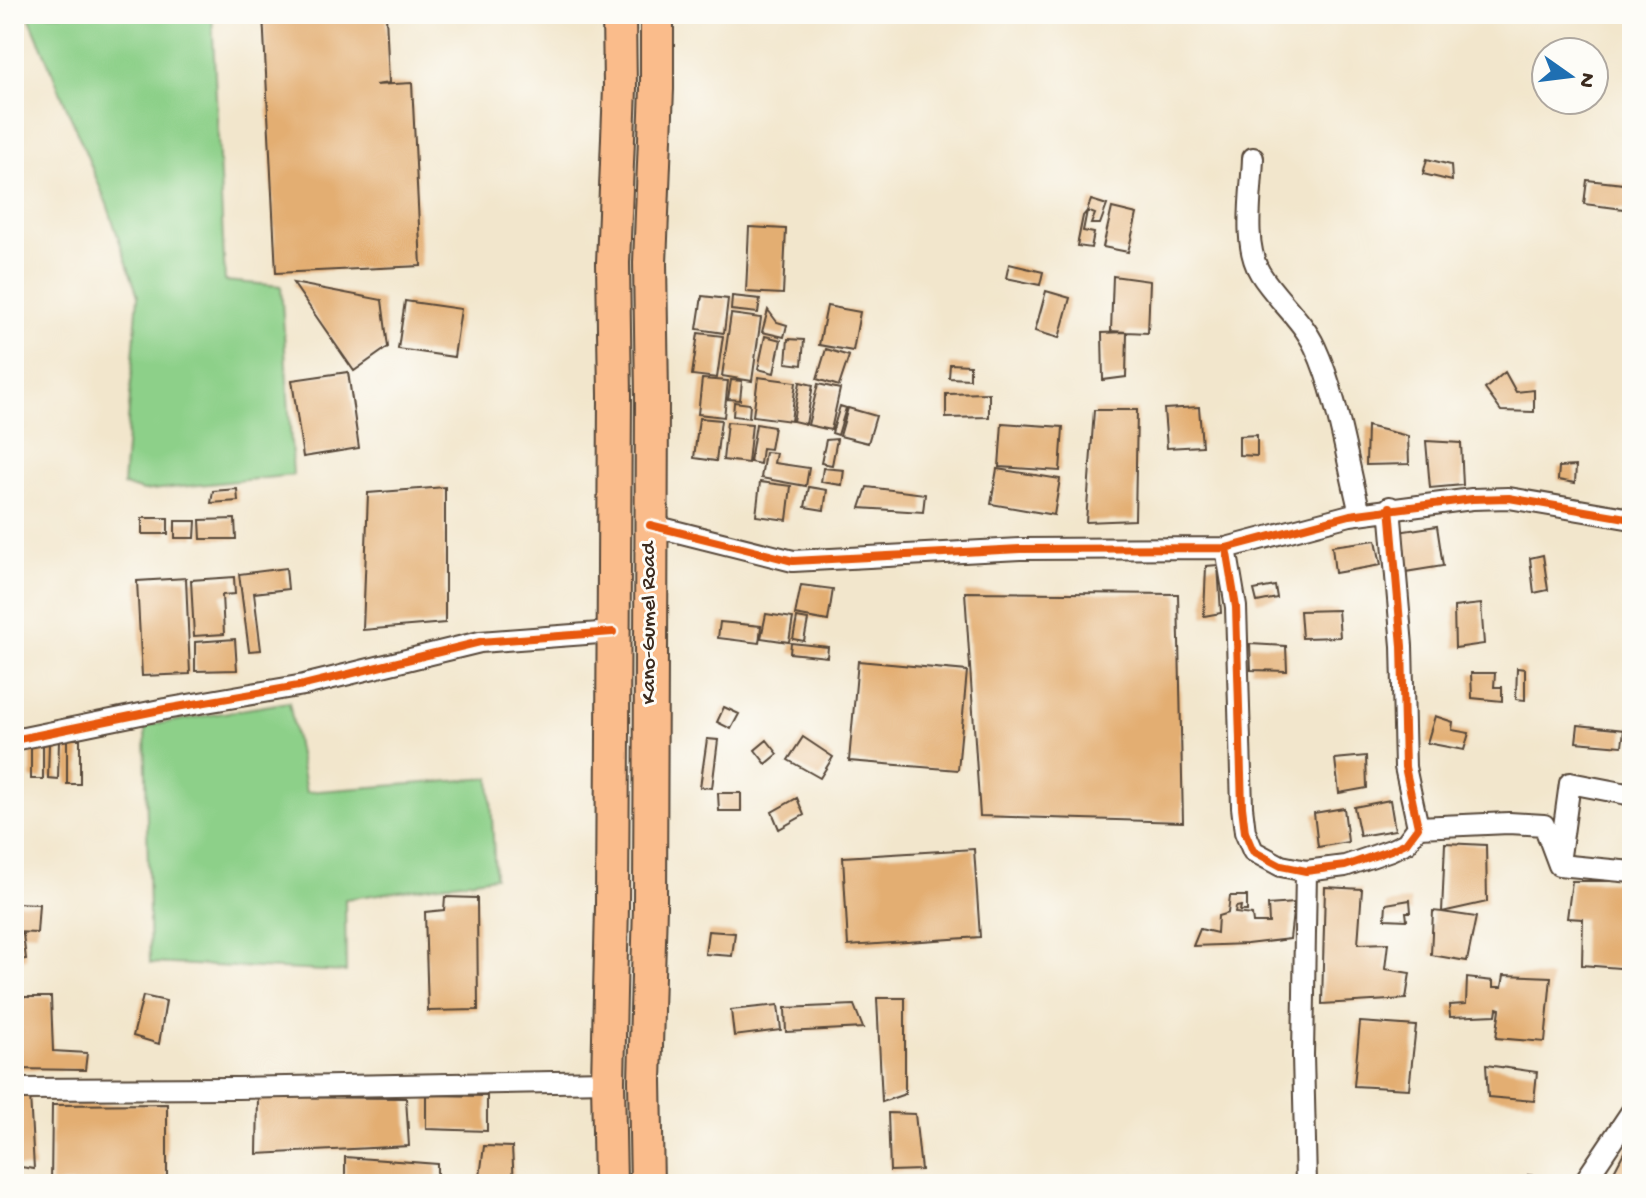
<svg xmlns="http://www.w3.org/2000/svg" width="1646" height="1198" viewBox="0 0 1646 1198" font-family="'Gochi Hand',sans-serif">
<style>
.green{fill:#8dd089;stroke:#647d54;stroke-width:2}
.building{fill:#e3ae72}
.lines{fill:none;stroke-linecap:round;stroke-linejoin:round}
.minor-casing{stroke:#564638;stroke-width:24}
.primary-casing{stroke:#564638;stroke-width:36}
.minor{stroke:#fff;stroke-width:20}
.primary{stroke:#fabc8b;stroke-width:32}
.cycleway-casing{stroke:#fdfcf7;stroke-width:13}
.cycleway{stroke:#e8590c;stroke-width:8}
.labels{text-anchor:middle;dominant-baseline:central;stroke-width:6;stroke-linejoin:round;paint-order:stroke}
.street-label{font-size:22px;fill:#3b2a1e;stroke:#fdfcf7}
</style>
<rect width="100%" height="100%" fill="#fdfcf7"/>
<filter id="ink" filterUnits="userSpaceOnUse"><feTurbulence type="fractalNoise" baseFrequency=".0125" numOctaves="2"/><feDisplacementMap in="SourceGraphic" scale="16" xChannelSelector="R" yChannelSelector="G"/><feConvolveMatrix kernelMatrix="1 2 1 2 8 2 1 2 1" color-interpolation-filters="sRGB"/></filter>
<filter id="wash" filterUnits="userSpaceOnUse"><feTurbulence type="fractalNoise" baseFrequency=".006" numOctaves="4" result="noise"/><feDisplacementMap in="SourceGraphic" scale="32" xChannelSelector="R" yChannelSelector="G"/><feGaussianBlur stdDeviation="1.8" result="paint"/><feColorMatrix in="noise" values="0 0 0 0 0 0 0 0 0 0 0 0 0 0 0 0 0 1.4 0 .05"/><feComposite in="paint" operator="in"/></filter>
<g filter="url(#wash)">
<rect width="100%" height="100%" fill="#f2e6cc"/>
<path class="green" d="M28,14H212L225,281L281,286L293,475L143,491L123,485L138,296L107,204Z
M289,702L306,792L490,778L495,877L345,899L346,972L150,963L145,726Z"/>
<g id="blocks">
<path class="building" d="M263,14H386L389,83L375,85L412,83L421,266L276,273Z
M423,14H454V17L423,18Z
M1427,159L1451,165L1452,181L1423,174Z
M1587,180L1632,185V210L1584,204Z
M1091,200L1107,205L1100,224H1091L1095,214L1087,211Z
M1112,208L1137,214L1128,252L1103,247Z
M1087,211L1083,231L1094,233L1091,248L1077,246L1083,216Z
M749,227L786,229L783,294L746,292Z
M1009,264L1043,272L1040,285L1006,278Z
M1113,276L1150,281L1148,333L1127,332L1126,377L1103,380L1102,333L1127,332L1111,331Z
M293,283L382,300L388,347L354,371Z
M1046,291L1070,298L1059,338L1035,331Z
M702,296L728,299L724,333L697,329Z
M732,296L760,299L758,313L731,310Z
M405,301L461,309L454,357L398,349Z
M827,306L860,312L853,351L819,345Z
M768,310L777,322L787,325L784,337L762,332Z
M731,314L761,318L752,381L722,376Z
M698,333L723,336L717,378L692,375Z
M765,336L781,340L774,373L758,369Z
M788,339L804,340L802,365L786,363Z
M826,349L849,356L839,386L817,379Z
M950,364L970,365V379L949,378Z
M348,372L359,448L303,457L292,380Z
M1505,372L1516,392L1534,390V412L1501,411L1485,389Z
M758,377L796,382L791,421L753,416Z
M702,379L728,381L724,417L698,414Z
M731,380L742,381L740,400L728,399Z
M800,382L813,385L806,424L793,421Z
M818,384L840,389L831,430L808,425Z
M989,393V417L946,418V394Z
M734,402L750,404L749,418L733,416Z
M840,406L846,408L838,435L832,433Z
M1199,407L1202,446L1167,448L1164,409Z
M848,408L876,416L868,443L840,436Z
M1094,410H1137L1135,520L1086,522Z
M699,418L721,420L716,461L694,458Z
M727,422L752,424L748,463L723,460Z
M1002,423L1063,427L1060,471L999,467Z
M756,424L774,427L770,449L762,448L760,464L750,462Z
M1367,426L1408,436L1409,464L1366,465Z
M1257,435V456L1239,455V436Z
M837,439L832,465L821,463L826,440Z
M1426,441L1461,443L1463,485L1430,488Z
M765,452L776,453L774,463L809,468L806,486L761,478Z
M1576,466L1575,483L1558,480L1559,467Z
M823,468L844,470L842,485L821,482Z
M997,469L1060,479L1054,515L991,504Z
M760,482L791,486L787,520L756,516Z
M445,487V623L363,630L368,493Z
M809,487L827,490L824,510L805,507Z
M867,487L925,494L923,512L860,508Z
M237,489L238,501L211,503L213,491Z
M142,518H168V534H142Z
M235,519L236,539H201L200,520Z
M175,521H196L195,538H175Z
M1437,526L1443,566L1405,572L1398,532Z
M1376,540L1381,565L1335,573L1332,546Z
M1543,555L1548,590L1534,593L1530,558Z
M1218,565L1221,613L1204,616L1206,566Z
M286,568L288,589L254,593L261,650L249,651L239,574Z
M234,577L235,594L222,595L224,634L194,636L191,580Z
M186,578L190,674L142,676L137,581Z
M801,585L833,589L828,621L795,615Z
M1275,586L1277,598L1257,602L1254,590Z
M965,592L1178,594L1183,822L980,816Z
M1481,604L1484,644L1455,648L1454,607Z
M1338,610L1340,637L1302,638L1300,611Z
M766,614L793,618L789,642L761,638Z
M797,618L808,620L804,641L793,639Z
M720,622L761,626L759,643L718,638Z
M235,639L237,670L195,671V642Z
M791,643L828,647L827,657L790,653Z
M1250,644L1286,646L1287,671L1251,670Z
M858,661L967,671L958,770L849,761Z
M1517,668L1525,669V700L1516,699Z
M1471,673H1495L1494,687H1502V701L1472,698Z
M724,707L739,714L731,729L717,722Z
M1435,716L1453,722L1452,730L1469,733L1464,750L1427,743Z
M1578,725L1624,730L1622,746L1576,742Z
M803,737L833,757L820,778L788,760Z
M67,739H80V784H67Z
M707,739L718,740L712,788L700,787Z
M767,740L778,754L766,764L755,750Z
M59,741L58,779L48,778L49,743Z
M31,745H43V779H31Z
M1366,756L1367,788L1339,793L1335,759Z
M718,793H741V811H719Z
M797,798L804,815L779,829L772,812Z
M1390,800L1395,830L1360,836L1354,807Z
M1344,808L1348,842L1318,847L1314,813Z
M1445,843L1486,845L1487,902L1442,912L1476,917L1467,961L1431,955L1433,911L1442,912Z
M974,849L980,937L848,946L843,857Z
M1572,881H1632V969L1582,965L1583,919L1567,918Z
M1325,887L1362,889L1358,944L1388,943L1385,969L1410,973L1406,999L1322,1004Z
M1230,896H1247V911H1240L1241,906L1236,907L1235,913L1252,915L1253,923H1269L1268,905L1294,903L1290,939L1247,944L1193,946L1200,929L1217,933L1218,916L1228,913Z
M445,897L477,898L478,1010L428,1011L425,912L444,910Z
M1410,900L1411,912H1406L1407,920L1385,919L1386,904Z
M14,903L39,904L37,933L14,932Z
M708,931L735,933L732,956L705,954Z
M23,934L26,959L14,960V935Z
M1504,975L1551,977L1545,1042L1496,1038L1500,1009L1497,1008L1496,1015L1450,1017L1449,1005L1466,1004L1467,978L1493,981V987H1502Z
M143,996L166,1001L159,1044L133,1036Z
M14,997H51L53,1051L87,1053L85,1070L14,1069Z
M877,998H905V1094L882,1102Z
M778,1005L781,1030L734,1036L731,1010Z
M854,1005L863,1028L786,1032L785,1008Z
M1360,1022L1416,1026L1409,1089L1354,1086Z
M1486,1065L1537,1072L1534,1101L1488,1097Z
M30,1095L34,1169L14,1166V1096Z
M426,1095L487,1096V1131L426,1129Z
M258,1097L406,1098L409,1146L257,1154Z
M167,1104V1184H51L52,1105Z
M888,1113L915,1114L921,1170L890,1171Z
M1632,1137V1184H1629L1611,1177Z
M484,1146L512,1147L514,1184H479Z
M345,1157L437,1164V1184H345Z
M1528,1175L1562,1180L1561,1184H1528Z"/>
</g>
</g>
<g filter="url(#ink)">
<use href="#blocks" fill-opacity="0" stroke="#564638" stroke-width="2"/>
<g class="lines">
<g class="minor-casing">
<path id="minor" d="M1253,158C1252,192 1242,244 1260,273C1276,299 1302,319 1315,347C1337,394 1347,461 1360,513
M650,525L793,561L1020,549L1226,548L1350,515L1472,499L1509,498L1632,519
M1226,548L1236,607L1242,807L1245,832L1253,851L1281,866L1306,871L1345,866L1391,850L1406,843L1418,827L1405,767L1402,646L1390,507
M14,740L165,709L304,685L480,642L613,632
M1418,827L1509,823L1544,825L1559,865L1632,872
M1559,863L1570,783L1632,795
M1306,871L1303,1055L1306,1184
M14,1089L237,1088L608,1081
M1583,1184L1632,1111"/>
</g>
<g class="primary-casing">
<path id="primary" d="M610,1184L608,1081L612,906L615,396L613,263L620,88L619,14
M647,1184L645,1081L650,906L652,396L650,263L657,89V14"/>
</g>
<use href="#minor" class="minor"/>
<use href="#primary" class="primary"/>
<g class="cycleway-casing">
<path id="cycleway" d="M650,525L793,561L1020,549L1226,548L1350,515L1472,499L1509,498L1632,519
M1226,548L1236,607L1242,807L1245,832L1253,851L1281,866L1306,871L1345,866L1391,850L1406,843L1418,827L1405,767L1402,646L1390,507
M14,740L165,709L304,685L480,642L613,632"/>
</g>
<use href="#cycleway" class="cycleway"/>
</g>
</g>
<g class="labels">
<g class="street-label">
<text transform="translate(650 623) rotate(-90)">Kano-Gumel Road</text>
</g>
</g>
<rect width="1646" height="1198" fill="none" stroke="#fdfcf7" stroke-width="48"/>
<g transform="translate(1570 76) rotate(104)"><circle r="38" fill="#fdfcf7" stroke="#afa8a0" stroke-width="2"/>
<path d="M0-6L14 30L0 20L-14 30Z" fill="#1f6fb2"/>
<text y="-12" font-size="22" font-weight="bold" text-anchor="middle" fill="#3b2a1e">N</text>
</g>
</svg>
